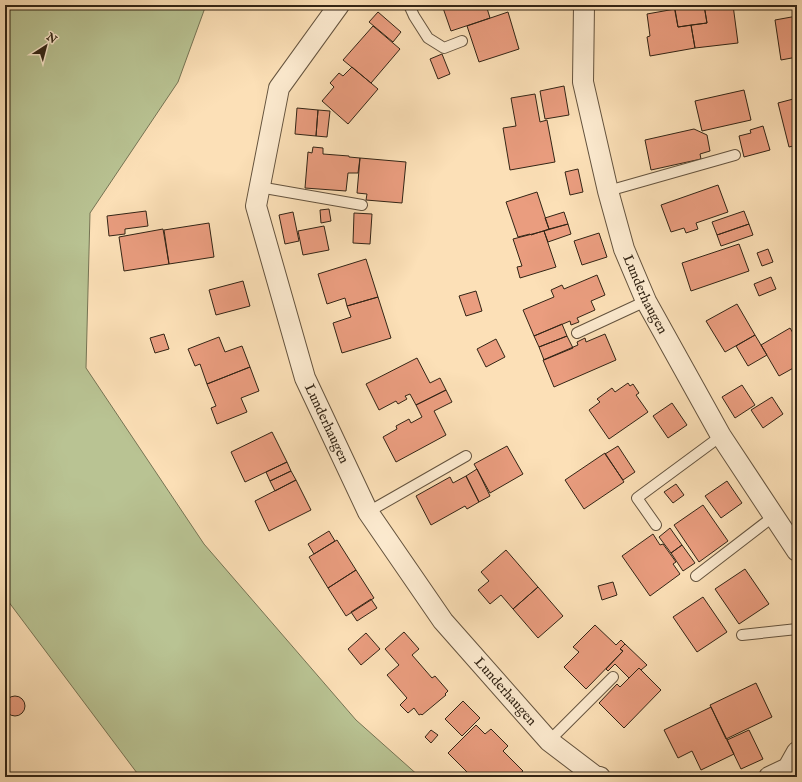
<svg xmlns="http://www.w3.org/2000/svg" width="802" height="782" viewBox="0 0 802 782" font-family="'IM FELL English',serif">
<style>
.green{fill:#b9c393;stroke:#767454}
.building{fill:#ea9d7f;stroke:#322415}
.lines{fill:none;stroke-linecap:round;stroke-linejoin:round}
.lane-casing{stroke:#64533e;stroke-width:12}
.street-casing{stroke:#64533e;stroke-width:22}
.lane{stroke:#fdebd0;stroke-width:10}
.street{stroke:#fdebd0;stroke-width:20}
.labels{text-anchor:middle;dominant-baseline:central;stroke-width:3.5;stroke-linejoin:round;paint-order:stroke}
.street-label{font-size:14px;fill:#322415;stroke:#fdebd0}
</style>
<rect width="100%" height="100%" fill="#fce0b7"/>
<filter id="stains"><feTurbulence type="fractalNoise" baseFrequency=".005" numOctaves="4"/><feColorMatrix values="0 0 0 0 .2 0 0 0 0 .09 0 0 0 0 .02 0 0 0 .5 -.17"/></filter>
<radialGradient id="worn" r=".72"><stop offset=".6" stop-color="#630" stop-opacity="0"/><stop offset="1" stop-color="#630" stop-opacity=".3"/></radialGradient>
<path class="green" d="M5,5H206L178,82L90,213L86,368L204,544L356,720L420,777H140L5,597Z"/>
<path class="building" d="M442,5H486L490,18L451,31Z
M683,5H704L707,23L678,27L674,6Z
M704,5H733L738,43L695,48L691,25L707,23Z
M675,9L678,27L691,25L695,48L650,56L647,37L650,36L647,14Z
M378,12L401,32L393,42L369,22Z
M508,12L519,49L479,62L467,26Z
M797,16V57L781,60L775,20Z
M373,26L400,49L371,83L343,60Z
M442,54L450,74L438,79L430,59Z
M352,67L378,89L348,124L322,101L334,87L330,83L339,73L343,76Z
M564,86L569,115L545,119L540,91Z
M744,90L751,120L702,131L695,101Z
M535,94L540,122L547,120L555,162L510,170L503,128L516,126L511,98Z
M797,98V145L789,147L778,103Z
M297,108L318,110L316,136L295,134Z
M318,110L330,111L327,137L316,136Z
M763,126L770,150L744,157L739,136L751,133L750,130Z
M694,129L707,135L710,151L700,154L701,159L651,170L645,140Z
M313,147L323,148V154L349,156V157L360,158L358,173H348L346,191L305,188L308,152L312,153Z
M360,158L406,162L402,203L366,200L367,194L357,193Z
M578,169L583,192L570,195L565,172Z
M718,185L728,212L696,223L698,229L686,233L684,228L671,232L661,205Z
M537,192L549,229L531,235L530,234L518,237L506,202Z
M329,209L331,221L321,223L320,210Z
M146,211L148,226L125,229V234L109,236L107,216Z
M744,211L749,224L717,235L712,222Z
M293,212L299,241L285,244L279,215Z
M564,212L568,224L549,229L545,218Z
M354,213L372,214L370,244L353,243Z
M209,223L214,257L169,264L164,230Z
M568,224L571,234L548,242L544,231Z
M749,224L753,235L721,246L717,235Z
M324,226L329,250L303,255L298,231Z
M163,229L169,264L124,271L119,237Z
M544,231L556,267L520,278L517,267L522,266L513,239Z
M599,233L607,257L582,265L574,241Z
M739,244L749,271L691,291L682,263Z
M768,249L773,262L762,266L757,253Z
M366,259L378,297L347,306L345,298L327,304L318,274Z
M597,275L605,295L591,301L595,310L577,318L579,322L571,325L570,321L534,336L523,310L554,297L551,290L562,285L564,289Z
M771,277L776,289L759,296L754,284Z
M243,281L250,306L216,315L209,290Z
M476,291L482,311L466,316L459,296Z
M378,297L391,338L342,353L333,323L351,317L347,306Z
M737,304L755,335L725,352L706,321Z
M562,324L567,336L539,347L534,336Z
M790,328L797,340V366L779,376L761,345Z
M164,334L169,349L155,353L150,338Z
M605,334L616,360L554,387L543,360L578,345L577,342L585,338L586,342Z
M755,335L767,355L748,366L736,346Z
M567,336L573,348L544,360L539,347Z
M219,337L225,352L242,346L250,367L207,384L200,364L195,366L188,349Z
M496,339L505,357L486,367L477,349Z
M417,358L430,383L440,378L446,390L416,405L410,394L405,396L407,399L398,404L396,401L379,410L366,384Z
M250,367L259,391L241,398L247,412L217,424L211,408L216,406L207,384Z
M628,383L630,386L633,384L639,393L636,395L648,412L609,439L589,410L600,402L597,399L612,388L615,392Z
M742,385L755,405L735,418L722,397Z
M446,390L452,402L434,411L446,435L396,462L383,437L397,429L396,426L409,419L411,423L422,417L416,405Z
M772,397L783,414L763,428L751,410Z
M672,403L687,425L668,438L653,416Z
M272,432L287,462L245,482L231,452Z
M507,446L523,474L490,493L474,464Z
M618,446L635,472L623,480L605,454Z
M605,453L624,482L584,509L565,480Z
M287,462L291,471L270,481L266,472Z
M477,469L490,496L479,502L466,476Z
M291,471L296,480L275,491L270,481Z
M466,476L479,502L467,509L465,506L431,525L416,496L450,477L453,483Z
M296,480L311,510L269,531L255,501Z
M727,481L742,503L721,518L705,496Z
M676,484L684,495L673,503L664,492Z
M703,505L728,541L699,562L674,525Z
M670,528L682,545L671,553L659,537Z
M329,531L335,541L314,554L308,544Z
M653,534L660,545L663,544L676,562L673,564L680,574L650,596L622,556Z
M337,540L356,570L328,588L309,557Z
M682,545L695,563L683,571L671,553Z
M506,550L538,587L513,609L501,595L490,604L478,590L489,581L481,572Z
M745,569L769,604L739,624L715,589Z
M356,570L374,598L346,616L328,588Z
M613,582L617,595L602,600L598,586Z
M538,587L563,616L538,638L513,609Z
M703,597L727,632L697,652L673,617Z
M371,599L377,608L357,621L351,612Z
M595,625L616,645L621,640L625,644L620,649L623,651L586,689L564,667L579,652L573,647Z
M404,632L419,649L412,655L432,678L435,676L448,691L445,694L446,695L422,715L421,714L419,715L414,708L408,713L400,705L407,698L387,675L399,665L385,649Z
M366,633L380,649L361,665L348,649Z
M625,644L647,665L641,670L639,668L629,678L615,664L608,671L606,669L623,651L620,649Z
M639,668L661,690L624,728L599,703L617,684L620,687Z
M756,683L772,717L726,739L710,705Z
M5 706a10 10 0 1 1 20 0a10 10 0 1 1-20 0Z
M463,701L480,718L462,736L445,719Z
M711,707L734,754L701,770L692,751L678,758L664,730Z
M476,725L485,734L491,729L508,746L503,751L523,771L516,777H472L448,753Z
M431,730L438,735L431,743L425,737Z
M749,730L763,759L741,769L727,740Z"/>
<g class="lines">
<g class="lane-casing">
<path id="lane" d="M409,5L414,16L428,38L444,48L462,41
M259,187L362,205
M608,191L735,155
M577,333L646,301
M368,512L466,456
M656,525L637,498L721,436
M696,576L774,516
M742,635L797,629
M549,741L613,677"/>
</g>
<g class="street-casing">
<g id="street">
<path id="s1" d="M339,5L279,88L256,206L305,378L368,512L443,621L549,741L595,776L600,777"/>
<path id="s2" d="M584,5L583,82L608,191L624,249L646,301L721,436L797,551"/>
<path d="M769,777L788,768L797,752"/>
</g>
</g>
<use href="#lane" class="lane"/>
<use href="#street" class="street"/>
</g>
<g class="labels">
<g class="street-label">
<text stroke="none"><textPath href="#s2" startOffset="299">Lunderhaugen</textPath></text>
<text stroke="none"><textPath href="#s1" startOffset="452">Lunderhaugen</textPath></text>
<text stroke="none"><textPath href="#s1" startOffset="776">Lunderhaugen</textPath></text>
</g>
</g>
<rect width="802" height="782" fill="none" stroke="#fce0b7" stroke-width="20"/>
<rect x="6" y="6" width="790" height="770" fill="none" stroke="#322415" stroke-width="2"/>
<rect x="10" y="10" width="782" height="762" fill="none" stroke="#322415"/>
<g transform="translate(46 46) rotate(36)" stroke="#fdebd0" stroke-width="3" paint-order="stroke">
<path d="M0-3L7 15L0 10L-7 15Z" fill="#322415"/>
<text y="-6" font-size="11" font-weight="bold" text-anchor="middle" fill="#322415">N</text>
</g>
<rect width="100%" height="100%" filter="url(#stains)"/>
<rect width="100%" height="100%" fill="url(#worn)"/>
</svg>
